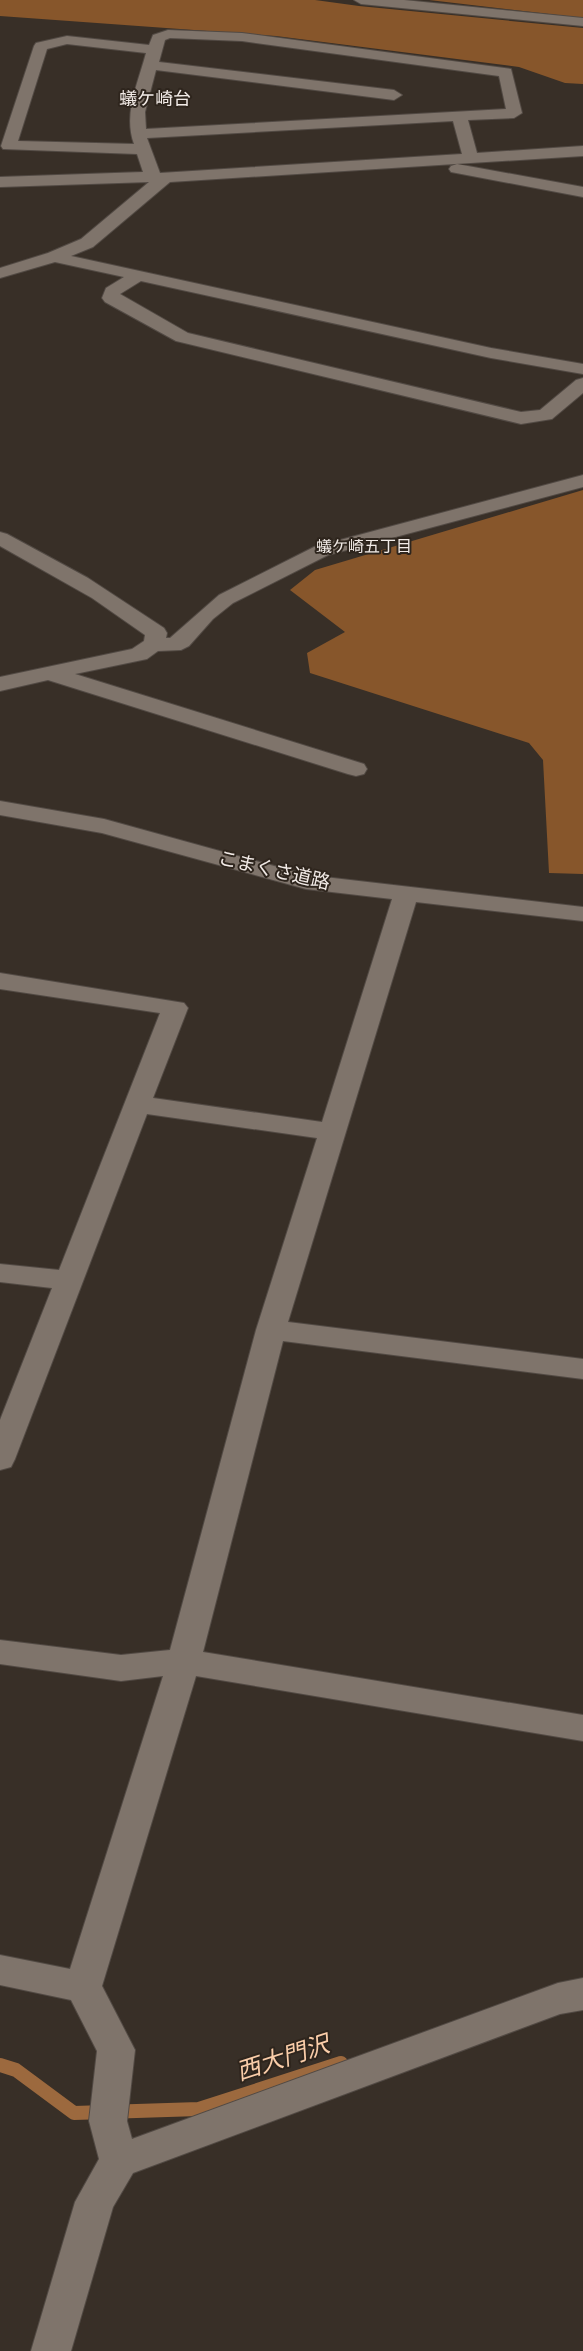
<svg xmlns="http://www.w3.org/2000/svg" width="583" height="2351" viewBox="0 0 583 2351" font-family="'Alegreya Sans','Noto Sans JP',sans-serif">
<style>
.forest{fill:#87562b}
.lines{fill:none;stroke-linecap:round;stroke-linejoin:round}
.stream{stroke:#9c693e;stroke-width:14}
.minor-casing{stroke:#524a44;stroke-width:2}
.minor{fill:#7f746b;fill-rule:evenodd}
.labels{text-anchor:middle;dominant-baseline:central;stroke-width:4;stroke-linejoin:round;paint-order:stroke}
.far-neighbourhood-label{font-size:16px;fill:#f2ebe7;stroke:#2e251d}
.far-quarter-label{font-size:18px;fill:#f2ebe7;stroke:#2e251d}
.street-label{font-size:19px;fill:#f2ebe7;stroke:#2e251d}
.near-water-label{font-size:24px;font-style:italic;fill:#facda9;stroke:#2e251d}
</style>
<rect width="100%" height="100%" fill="#382f27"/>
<path class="forest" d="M0,0H315L359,6L583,28V84L565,83L519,67L276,36L0,16Z
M429,0H583V18Z
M583,490V874L549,873L543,760L529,743L310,673L307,653L345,632L290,590L315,570Z"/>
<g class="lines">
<path class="stream" d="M0,2065L16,2070L74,2113L199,2109L341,2063"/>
<g class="minor-casing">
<path id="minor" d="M354,0H404L583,18V26L361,4Z
M168,30L242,33L511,69L522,113L514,118L468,120L477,153L583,146V156L170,182L93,247L71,256L491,348L583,364V374L491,358L141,281L120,294L188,333L521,412L540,410L576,380L583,378V393L552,419L521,424L176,341L105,302L102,298L106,288L124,277L55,262L0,278V268L48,253L81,239L149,182L0,187V177L143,172L137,154L3,149L1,146L34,46L36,43L67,36L149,45L153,35ZM170,38L242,41L499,76L506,109L146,129L145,112L156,70L394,100L402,95L394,90L159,62L165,40ZM67,44L146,53C138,83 123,114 134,144L18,141L47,49ZM453,121L462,154L160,173L147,138Z
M457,164L583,187V197L451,172L449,169L451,166Z
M583,475V487L328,555L233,603L213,619L189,646L181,650L158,651L147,659L75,674L364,764L367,769L364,774L356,776L348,774L48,680L0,691V677L132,649L144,641L145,635L92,598L0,546V532L7,534L88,578L164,628L167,633L166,638H170L219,595L314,547Z
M0,801L104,819L307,875L583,907V921L416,902L288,1322L583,1359V1379L283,1341L203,1652L583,1715V1741L196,1676L102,1986L135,2050L127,2121L132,2139L558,1983L583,1978V2010L560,2014L133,2173L113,2207L71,2351H31L75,2202L99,2159L89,2121L97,2051L71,2000L0,1985V1955L70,1969L163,1676L121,1681L0,1664V1640L121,1655L170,1650L256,1330L317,1138L147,1114L15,1459L11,1467L0,1470V1420L52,1288L0,1282V1264L59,1270L160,1013L0,989V973L184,1003L188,1008L153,1098L322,1122L392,899L306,889L102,833L0,815Z"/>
</g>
<use href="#minor" class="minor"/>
</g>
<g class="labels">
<g class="far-neighbourhood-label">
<text x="364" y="547">蟻ケ崎五丁目</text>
</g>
<g class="far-quarter-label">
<text x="155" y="100">蟻ケ崎台</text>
</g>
<g class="street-label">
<text transform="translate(274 871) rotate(13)">こまくさ道路</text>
</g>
<g class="near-water-label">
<text transform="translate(283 2059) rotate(-18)">西大門沢</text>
</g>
</g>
</svg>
